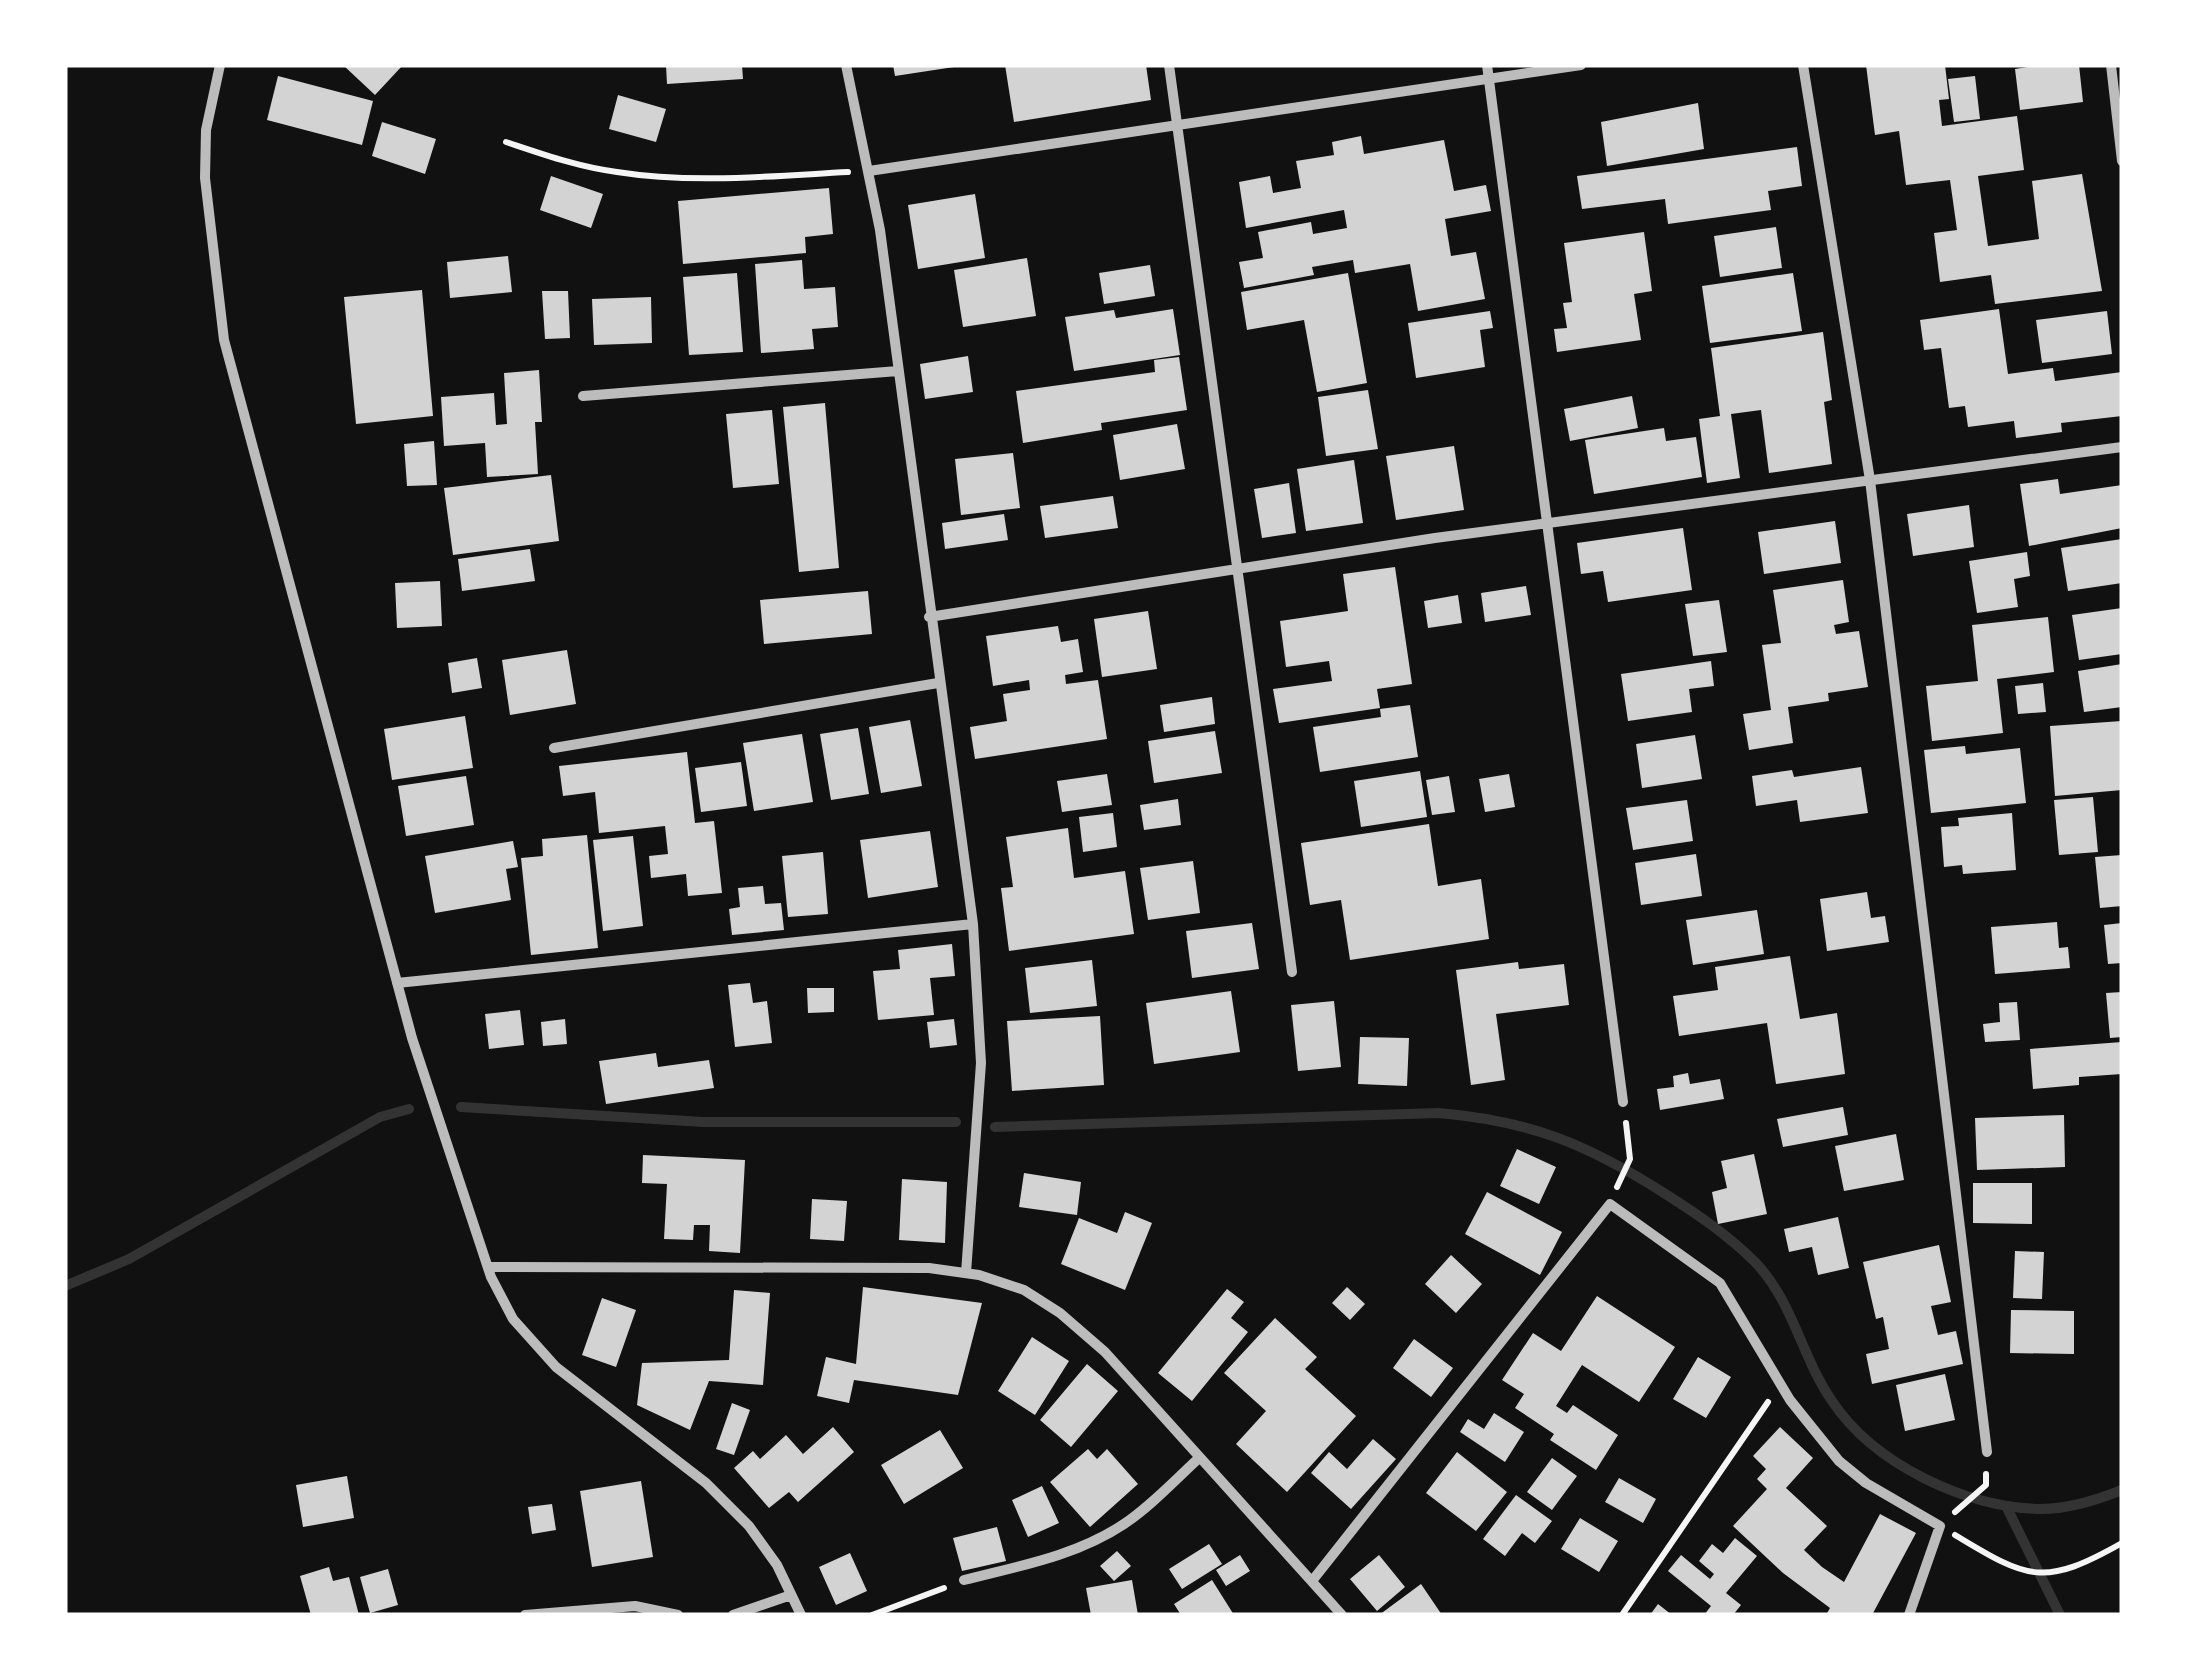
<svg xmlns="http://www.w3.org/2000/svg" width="2187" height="1680" viewBox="0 0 2187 1680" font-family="Manrope,sans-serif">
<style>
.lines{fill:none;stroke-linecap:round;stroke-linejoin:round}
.stream{stroke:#333;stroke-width:10}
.building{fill:#d3d3d3}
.path{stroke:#f5f5f5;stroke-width:6}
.minor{stroke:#bcbcbc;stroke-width:10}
</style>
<rect width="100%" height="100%" fill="#111"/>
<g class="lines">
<path class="stream" d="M461,1107L703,1122H956
M995,1127L1439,1113C1531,1121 1587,1144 1664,1193C1697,1214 1728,1235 1755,1262C1794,1303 1801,1356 1832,1401C1874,1464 1966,1508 2041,1509C2068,1509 2097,1500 2122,1490
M65,1286L129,1259L380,1117L409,1109
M2006,1506L2060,1615"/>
</g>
<path class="building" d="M343,65H403L375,95Z
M666,65H742L743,79L667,84Z
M893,65H954V67L895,76Z
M1005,65H1146L1151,100L1014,122Z
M1866,65H1945L1949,99L1939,100L1942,126L2017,116L2024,170L1978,176L1988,246L2039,239L2032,181L2082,174L2102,291L1995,304L1991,275L1940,282L1934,233L1957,230L1950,180L1906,185L1899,131L1875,135Z
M2041,65H2079L2083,102L2020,110L2015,69Z
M278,76L373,101L362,145L267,120Z
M1975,76L1980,119L1954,122L1948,79Z
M618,95L666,109L656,142L609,129Z
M1698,103L1704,149L1607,166L1601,122Z
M382,122L436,139L425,174L372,156Z
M1361,136L1364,154L1444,140L1454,191L1486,185L1491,211L1445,219L1451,256L1476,252L1485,299L1418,311L1410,264L1355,273L1353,260L1312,267L1314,275L1244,288L1239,262L1263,258L1258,232L1311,222L1313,234L1347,228L1344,210L1246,228L1239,182L1270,176L1273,193L1301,188L1296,161L1334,155L1332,142Z
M1797,147L1802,186L1768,191L1771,210L1668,224L1665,199L1582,209L1577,176Z
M551,176L603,194L591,228L540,210Z
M829,188L833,234L805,237L806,253L683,264L678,201Z
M975,194L985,258L918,269L908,205Z
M1776,227L1782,268L1720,277L1714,236Z
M1644,232L1652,291L1634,294L1641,340L1557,352L1554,329L1567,328L1563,303L1572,302L1564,243Z
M508,256L512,292L450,298L447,262Z
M1027,258L1036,316L963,327L954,270Z
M802,260L804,289L835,287L838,327L812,329L814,349L761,353L755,264Z
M1150,265L1155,296L1104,304L1099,273Z
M737,273L743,352L689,355L683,277Z
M1348,273L1367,383L1317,392L1304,320L1247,330L1241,292Z
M1793,273L1802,331L1710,343L1702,286Z
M422,290L433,416L356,424L344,297Z
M542,291H568L570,338L545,339Z
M651,297L652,343L594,345L592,299Z
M1173,309L1180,355L1074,371L1065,317L1114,310L1116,318Z
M1999,309L2008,374L2053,368L2055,381L2122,372V416L2061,423L2062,432L2016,438L2014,421L1968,427L1965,406L1949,408L1941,348L1924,350L1920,320Z
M1490,311L1493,328L1480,330L1485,367L1416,378L1408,323Z
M2107,311L2112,354L2042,363L2036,320Z
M1823,332L1832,400L1824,402L1832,464L1769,473L1761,410L1731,414L1740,478L1707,483L1699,419L1720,416L1711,348Z
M968,356L973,392L925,399L920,364Z
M1179,357L1187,410L1101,423L1102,430L1023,443L1016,391L1155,372L1154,360Z
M539,370L542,422H535L538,474L487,477L485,443L444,446L441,397L494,393L496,425L507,424L504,373Z
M1368,390L1378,449L1326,456L1318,397Z
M1632,396L1638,428L1570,441L1564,409Z
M825,403L839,568L799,572L783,407Z
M772,410L779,484L733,488L726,414Z
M1177,424L1185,469L1120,480L1113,435Z
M1664,428L1666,441L1696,437L1702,477L1594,494L1585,440Z
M434,441L437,485L407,486L404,444Z
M1454,446L1464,510L1396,520L1386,456Z
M1013,453L1020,508L961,515L955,459Z
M1354,460L1363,523L1306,531L1297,469Z
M551,475L559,541L453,555L444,488Z
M2058,479L2060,494L2122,485V528L2029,546L2020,484Z
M1289,483L1296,533L1262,538L1254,489Z
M1113,496L1118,528L1045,538L1040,506Z
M1969,505L1974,547L1913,556L1907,514Z
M1004,514L1008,540L945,549L942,523Z
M1835,521L1841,563L1764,574L1758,532Z
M1683,528L1692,590L1608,602L1603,571L1581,574L1577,543Z
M2122,539V583L2068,591L2061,548Z
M530,549L535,581L462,591L458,559Z
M2027,552L2030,576L2014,579L2018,607L1977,613L1969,561Z
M1395,567L1412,684L1377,689L1380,708L1279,723L1273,689L1332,681L1329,661L1286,667L1280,621L1348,611L1343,574Z
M1843,580L1849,622L1834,625L1836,634L1859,631L1868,687L1828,693L1829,701L1788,707L1793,743L1749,750L1743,714L1771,710L1762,645L1781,643L1773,590Z
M440,581L442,626L397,628L395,583Z
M1526,586L1531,615L1485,622L1481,593Z
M868,591L872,634L764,644L760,600Z
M1458,595L1462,623L1428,628L1424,601Z
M1719,600L1727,652L1693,656L1685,604Z
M2122,608V654L2079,660L2072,615Z
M1148,611L1157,669L1102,677L1094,619Z
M2048,617L2054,672L1997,679L2003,733L1932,741L1926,686L1978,681L1972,625Z
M1058,626L1061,642L1078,639L1083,672L1065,675L1066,684L1098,680L1107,739L975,759L970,727L1007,721L1003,694L1030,690L1029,680L993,686L986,636Z
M567,650L576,704L510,715L502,660Z
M477,658L482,688L452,693L448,663Z
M1711,661L1714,686L1689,689L1692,712L1628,721L1621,674Z
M2122,664V707L2084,712L2078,671Z
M2043,683L2046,712L2018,714L2015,686Z
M1212,697L1215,724L1164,732L1160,705Z
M1410,705L1418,757L1320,772L1313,727L1381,717L1380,709Z
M465,716L473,768L392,780L384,729Z
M910,720L922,786L881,793L869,727Z
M2122,721V790L2055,796L2050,726Z
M858,728L869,794L831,800L820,734Z
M1215,731L1222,773L1154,783L1148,741Z
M802,734L813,802L754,811L743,743Z
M1695,735L1702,779L1642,788L1636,744Z
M1965,746L1966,754L2020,748L2026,803L1931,813L1924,750Z
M687,752L695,823L714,821L722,893L688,896L686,874L651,878L649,856L668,854L665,826L599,833L595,792L563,796L559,766Z
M741,762L747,806L701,812L695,768Z
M1861,767L1868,813L1800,822L1797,800L1756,806L1752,776L1792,770L1794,777Z
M1420,771L1427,817L1361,827L1354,781Z
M1107,774L1112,805L1062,812L1057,781Z
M1509,774L1515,807L1485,812L1479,779Z
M466,776L474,825L406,836L398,786Z
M1449,776L1455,812L1432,815L1426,780Z
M2093,797L2098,852L2059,855L2054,800Z
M1178,799L1181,825L1144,830L1140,805Z
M1687,800L1693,841L1633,850L1626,808Z
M1113,813L1117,847L1083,852L1079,817Z
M2012,813L2016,870L1963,874L1962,865L1944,867L1941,827L1959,826L1958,818Z
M1429,824L1438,886L1481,879L1489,939L1350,960L1341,900L1310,905L1301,843Z
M1068,828L1074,878L1125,871L1134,934L1009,951L1001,888L1013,887L1006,837Z
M930,831L938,887L868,898L860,840Z
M587,835L598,948L531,955L521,858L543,856L542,839Z
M633,836L643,926L603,931L593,840Z
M513,841L518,867L506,869L511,900L435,913L425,856Z
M823,852L828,914L788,917L782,856Z
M1696,854L1702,896L1641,905L1635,863Z
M2122,855V906L2100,908L2095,857Z
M1193,861L1200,913L1148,920L1140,868Z
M763,886L765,904L781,903L784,930L732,935L729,909L740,907L738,888Z
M1867,892L1871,918L1885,916L1889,942L1827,951L1820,899Z
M1757,910L1764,954L1693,965L1686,920Z
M2057,922L2059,948L2068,947L2070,968L1995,974L1991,927Z
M1252,923L1259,969L1192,978L1186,931Z
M2122,923V963L2108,964L2104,925Z
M952,944L955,976L930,978L934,1015L878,1020L873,971L900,969L898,950Z
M1790,956L1800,1019L1837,1013L1845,1074L1776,1084L1767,1023L1679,1036L1673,996L1718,990L1715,967Z
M1092,960L1097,1006L1030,1013L1025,968Z
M1518,962L1519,969L1564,964L1569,1005L1496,1014L1505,1080L1471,1085L1456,970Z
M750,983L753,1003L767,1001L772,1043L735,1047L728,985Z
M807,988H834V1012L808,1013Z
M1231,991L1240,1052L1154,1064L1146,1003Z
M2122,992V1037L2110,1038L2106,993Z
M1334,1001L1341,1067L1298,1071L1291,1005Z
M2017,1002L2020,1040L1985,1042L1983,1024L2000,1022L1999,1003Z
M520,1010L524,1045L489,1049L485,1014Z
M1100,1016L1104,1085L1012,1091L1007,1021Z
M565,1019L567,1044L543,1046L541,1022Z
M954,1019L957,1045L930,1048L927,1022Z
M1360,1037L1409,1038L1407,1086L1358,1084Z
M2122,1042V1074L2079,1077V1085L2033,1089L2030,1049Z
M656,1053L658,1067L709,1060L714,1088L606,1104L599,1061Z
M1688,1073L1690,1084L1720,1079L1724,1099L1660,1110L1657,1089L1674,1087L1673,1076Z
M1843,1107L1848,1135L1783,1147L1777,1119Z
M2064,1115L2065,1167L1977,1170L1975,1118Z
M1896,1134L1904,1180L1844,1191L1835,1146Z
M1517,1149L1556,1167L1539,1204L1500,1186Z
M1754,1154L1767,1214L1718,1224L1712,1192L1727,1188L1721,1161Z
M643,1155L745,1160L740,1253L709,1251L710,1225H694L693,1240L664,1239L667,1184L642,1183Z
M1024,1173L1081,1182L1077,1215L1019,1207Z
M902,1179L947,1182L945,1243L899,1240Z
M1973,1183H2032V1224L1973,1223Z
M1487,1192L1562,1232L1540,1275L1465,1234Z
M812,1199L847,1201L844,1241L810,1239Z
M1125,1212L1152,1223L1125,1290L1061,1264L1079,1218L1117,1233Z
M1838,1217L1849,1268L1818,1275L1812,1247L1789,1252L1784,1229Z
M1939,1245L1951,1302L1931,1306L1938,1335L1956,1331L1963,1364L1872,1384L1866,1354L1889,1349L1883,1317L1876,1319L1863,1262Z
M2015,1251L2044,1252L2042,1299L2013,1298Z
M1451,1255L1482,1284L1456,1313L1425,1284Z
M863,1287L982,1303L958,1395L854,1380L849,1403L817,1396L826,1357L856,1364Z
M1347,1287L1365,1304L1350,1320L1332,1303Z
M1227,1289L1244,1302L1231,1318L1248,1332L1192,1401L1158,1373Z
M734,1290L770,1293L763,1385L709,1381L690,1430L637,1405L642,1363L729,1360Z
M1597,1296L1675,1347L1639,1402L1582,1365L1556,1406L1567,1413L1573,1405L1618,1435L1596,1470L1550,1440L1554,1434L1515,1408L1524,1394L1502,1380L1533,1333L1561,1351Z
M602,1298L636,1310L616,1367L582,1355Z
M2011,1310L2074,1311V1354L2010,1353Z
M1275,1318L1317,1357L1305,1369L1356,1416L1287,1492L1236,1444L1266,1411L1224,1373Z
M1032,1337L1069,1361L1035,1415L998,1391Z
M1414,1339L1453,1368L1431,1397L1393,1368Z
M1698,1357L1731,1377L1706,1418L1673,1399Z
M1087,1364L1118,1391L1071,1447L1040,1420Z
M1945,1374L1955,1420L1905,1431L1896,1385Z
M732,1403L750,1410L734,1455L716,1449Z
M1494,1413L1524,1432L1505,1462L1460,1432L1468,1419L1484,1429Z
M833,1427L854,1452L798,1502L789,1492L769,1508L734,1468L753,1451L760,1459L786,1435L803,1454Z
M1780,1427L1813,1458L1786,1488L1827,1526L1804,1550L1822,1567L1844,1582L1880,1514L1916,1533L1872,1615H1826L1830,1608L1783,1573L1733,1526L1767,1489L1757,1479L1766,1469L1753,1456Z
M940,1430L963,1468L904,1504L881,1465Z
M1373,1439L1396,1459L1351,1509L1311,1473L1329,1452L1347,1469Z
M1088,1449L1097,1459L1107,1449L1138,1484L1090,1527L1050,1482Z
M1457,1452L1507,1492L1476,1531L1426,1493Z
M1552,1458L1577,1476L1552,1510L1527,1492Z
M347,1476L354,1518L303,1527L296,1485Z
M1619,1478L1656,1499L1643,1523L1605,1502Z
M641,1481L653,1557L592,1567L580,1491Z
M1042,1486L1059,1523L1028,1537L1012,1500Z
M1516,1495L1552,1521L1535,1543L1522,1533L1505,1556L1483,1539Z
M552,1504L556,1530L532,1534L528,1507Z
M1580,1518L1618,1541L1599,1572L1561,1549Z
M997,1527L1006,1561L962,1571L953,1538Z
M1735,1538L1757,1556L1726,1593L1741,1605L1733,1615H1704L1711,1606L1668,1571L1681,1555L1710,1579L1714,1574L1699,1561L1712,1544L1723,1553Z
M1209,1544L1222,1564L1182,1589L1169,1569Z
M1117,1551L1131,1566L1114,1581L1100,1566Z
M850,1553L867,1591L836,1605L819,1567Z
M1240,1555L1250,1571L1226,1586L1216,1570Z
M1379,1555L1405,1587L1377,1611L1350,1579Z
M329,1567L333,1581L349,1577L359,1615H311L300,1576Z
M388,1569L398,1605L370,1613L360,1577Z
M1132,1580L1138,1615H1091L1086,1588Z
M1212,1580L1234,1615H1181L1174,1604Z
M1421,1584L1442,1615H1379Z
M1658,1604L1672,1615H1650Z"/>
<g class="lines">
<path class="path" d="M506,142C542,154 578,167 617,172C692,184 772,176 848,172
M1617,1187L1630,1159L1626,1123
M1955,1512L1986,1485V1474
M1955,1535C2029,1580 2044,1587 2122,1543
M872,1615L944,1588
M1622,1615L1768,1402"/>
<path class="minor" d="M220,65L206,130L205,178L224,340L412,1038L491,1277L513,1319L556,1367L706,1483L749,1526L777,1565L801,1615
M846,65L880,230L973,924L981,1063L966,1273
M1169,65L1292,972
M1487,65L1623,1102
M1803,65L1870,480L1987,1452
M2111,65L2122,161
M869,171L1581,65
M583,396L898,371
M929,617L1435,538L2122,447
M554,748L938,683
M397,983L973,924
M488,1267L929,1268L979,1275L1024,1290L1060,1313L1105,1352L1342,1615
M964,1580C1019,1566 1076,1556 1124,1524C1151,1506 1175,1480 1199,1458
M1312,1581L1610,1204L1720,1283L1790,1400L1839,1461L1866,1483L1940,1526L1909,1615
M525,1615L635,1606L678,1615
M733,1615L791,1595"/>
</g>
<rect width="2187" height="1680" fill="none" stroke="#ffffff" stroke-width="135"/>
</svg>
